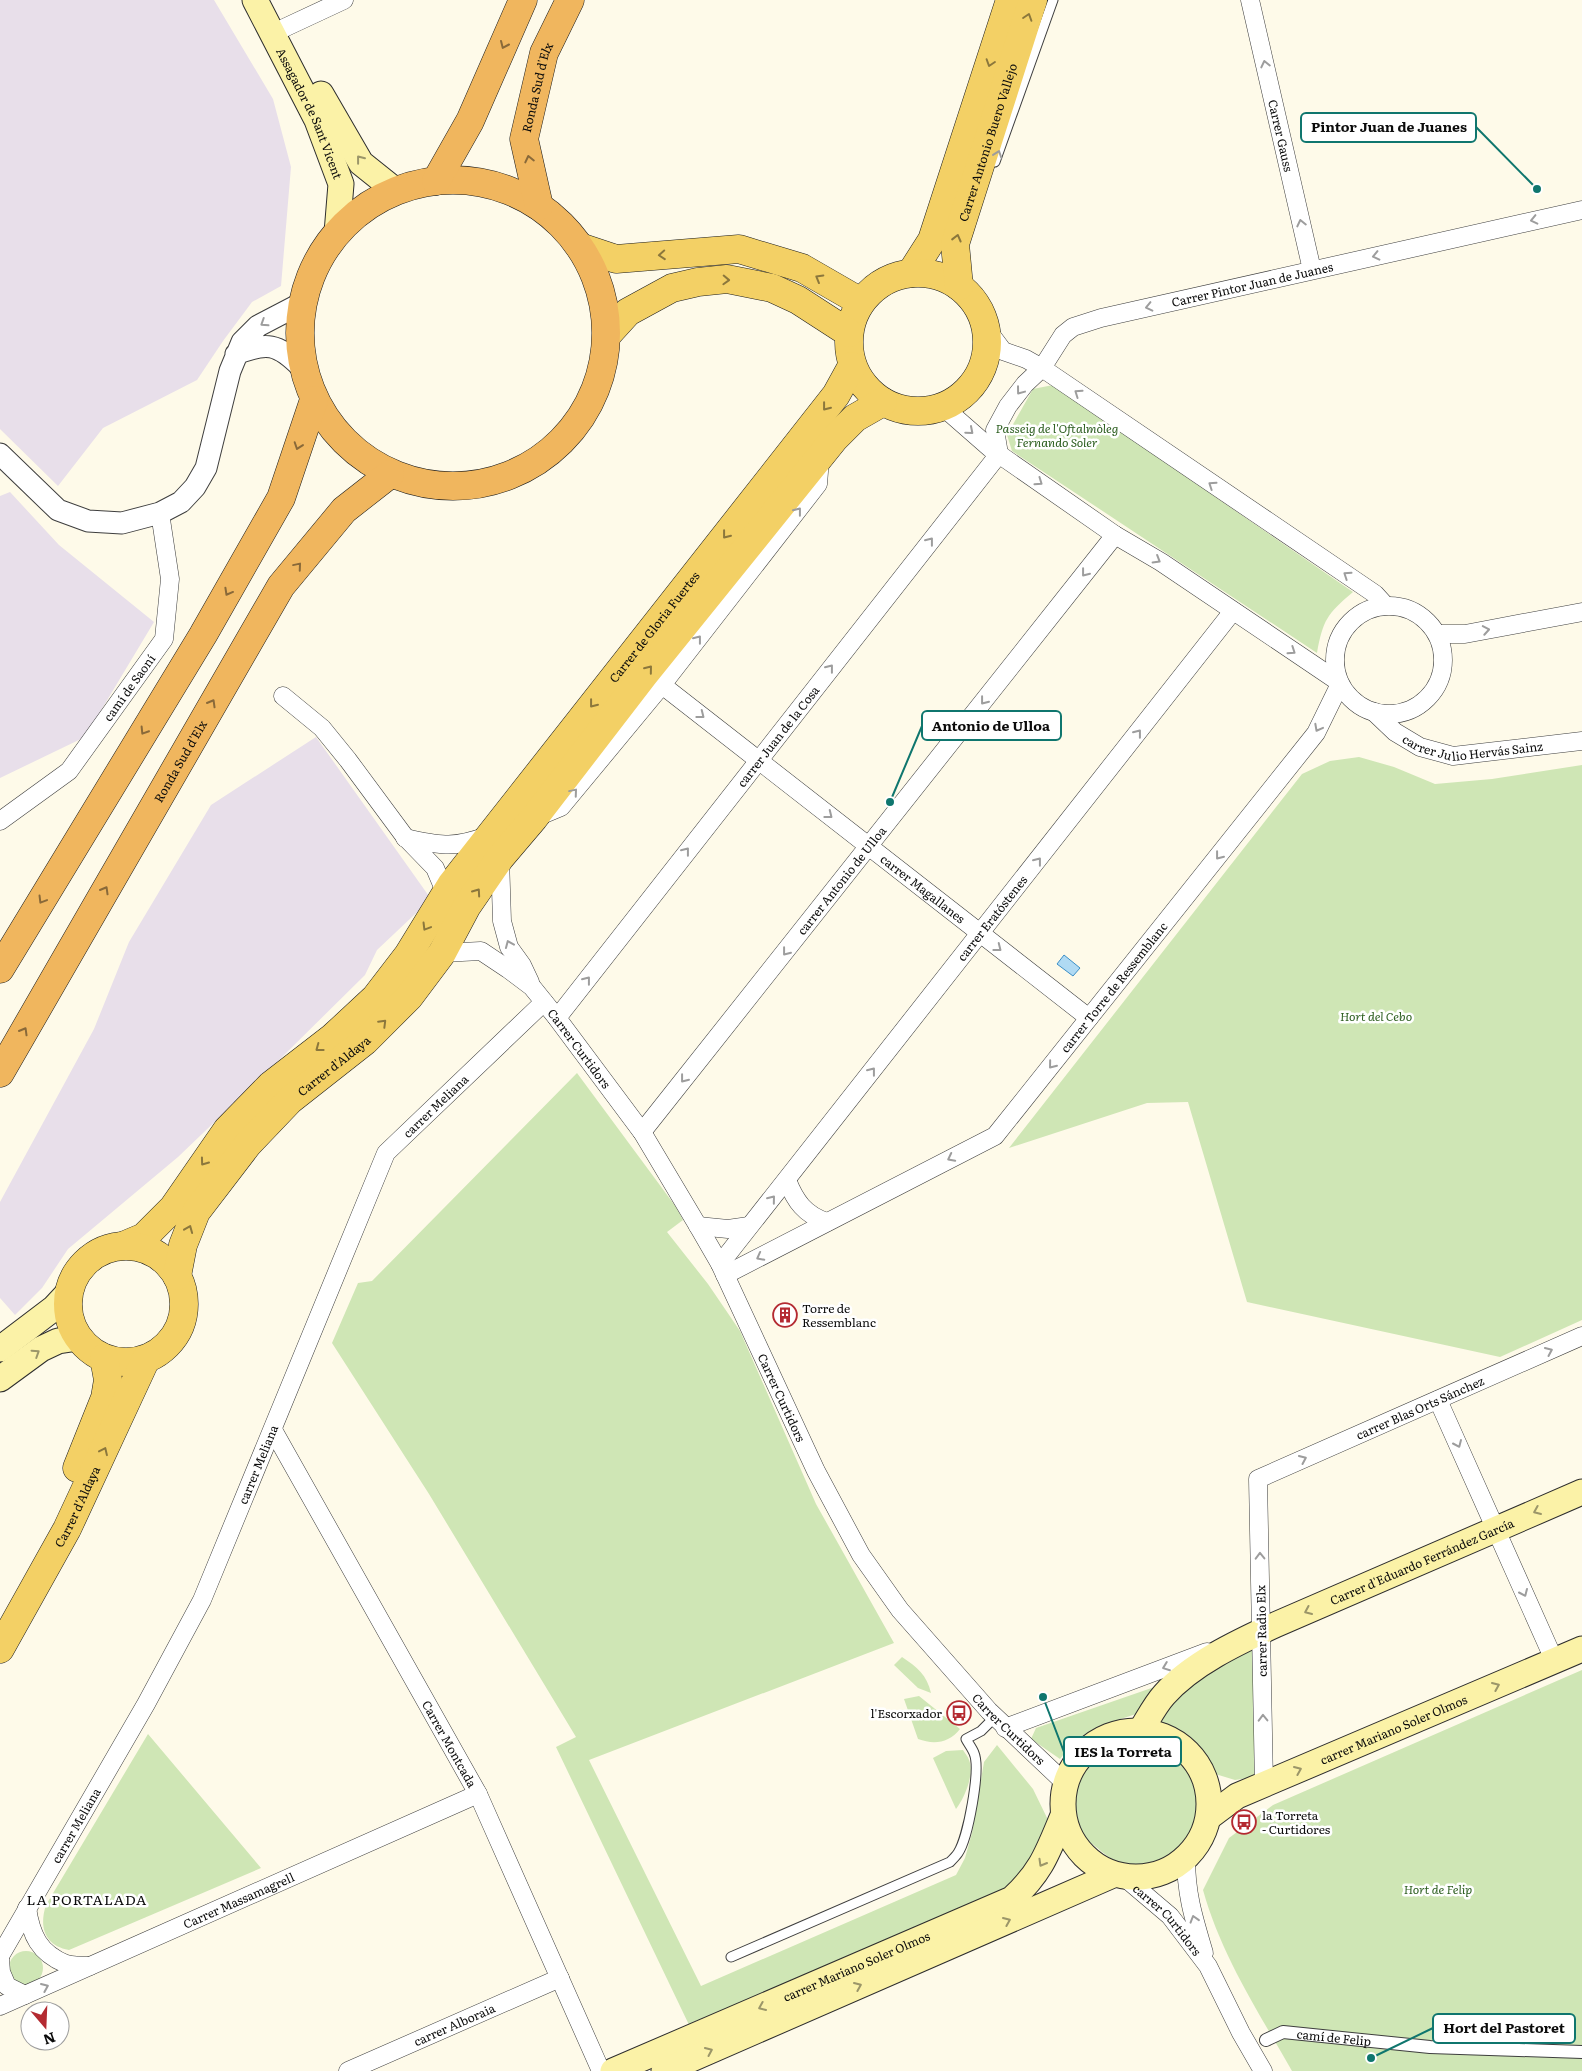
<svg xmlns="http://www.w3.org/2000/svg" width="1582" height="2071" viewBox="0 0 1582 2071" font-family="Literata,serif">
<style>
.industrial{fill:#e8dfea}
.green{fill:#cfe6b5}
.water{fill:#b0daf3;stroke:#3b8fc7}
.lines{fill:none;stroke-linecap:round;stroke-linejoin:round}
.service-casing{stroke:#3e3e3e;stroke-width:11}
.pedestrian-casing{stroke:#3e3e3e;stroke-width:14}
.minor-casing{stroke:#3e3e3e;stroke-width:19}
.tertiary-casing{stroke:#3e3e3e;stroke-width:23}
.secondary-casing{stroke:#2d2d2d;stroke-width:27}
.primary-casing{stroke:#1c1c1c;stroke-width:29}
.trunk-casing{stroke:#1c1c1c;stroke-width:29}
.service{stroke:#fff;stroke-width:9}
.pedestrian{stroke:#fff;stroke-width:12}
.minor{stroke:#fff;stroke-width:18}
.tertiary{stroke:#fff;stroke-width:21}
.secondary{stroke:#fbf2a7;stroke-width:25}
.primary{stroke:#f3d065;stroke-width:28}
.trunk{stroke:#f0b65e;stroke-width:28}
.oneway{stroke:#8b773c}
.oneway2{stroke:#896939}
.oneway3{stroke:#9d9d9d}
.oneway4{stroke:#9b9669}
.labels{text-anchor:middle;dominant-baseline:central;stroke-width:5;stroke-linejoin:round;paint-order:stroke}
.street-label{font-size:12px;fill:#0b0b0b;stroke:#fff}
.park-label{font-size:12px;font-style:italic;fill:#2c5e1f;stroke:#fff}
.poi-label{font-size:12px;fill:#0b0b0b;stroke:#fff;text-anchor:start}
.neighbourhood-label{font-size:14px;letter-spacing:1px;fill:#0b0b0b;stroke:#fff}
.leader{fill:none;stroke:#0f766e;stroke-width:2}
.callout-dot{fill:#0f766e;stroke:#fff;stroke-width:2}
.callout{fill:#fff;stroke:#0f766e;stroke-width:2}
.callout-label{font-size:14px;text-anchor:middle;font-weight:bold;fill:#0b0b0b}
</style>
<rect width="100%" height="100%" fill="#fefae9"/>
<path class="industrial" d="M0,0H214L273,99L291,167L281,286L252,302L223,341L197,380L103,428L58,486L0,429Z
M10,492L59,545L154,622L85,737L0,778V496Z
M316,737L431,899L377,950L365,975L277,1062L178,1157L68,1249L42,1288L15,1315L0,1298V1202L94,1029L129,942L211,805Z"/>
<path class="green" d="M1053,385L1353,592C1327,614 1323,620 1317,653L1012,451L1007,435L1033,389Z
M1359,757L1394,767L1435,784L1492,779L1582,765V1320L1500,1357L1247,1302L1188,1102L1147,1103L1009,1148L1302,774L1330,761Z
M577,1073L676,1207L683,1220L667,1232L708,1284L740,1331L816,1504L894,1643L589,1760L701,1986L956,1875L965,1858L972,1833L984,1762L997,1745L1033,1789L1049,1822L1020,1882L991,1902L691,2029L556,1747L576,1737L429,1494L332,1343L358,1283L372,1281Z
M1254,1650L1255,1777L1235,1780L1212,1773L1203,1754L1184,1733L1162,1722L1164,1712L1195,1683L1235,1656Z
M902,1657C917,1667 927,1675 931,1693L918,1688L894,1665Z
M1582,1670V2071H1292C1259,2013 1221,1955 1203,1890L1229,1838L1273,1805Z
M1166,1683L1136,1714L1099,1726L1073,1742L1060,1759L1031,1739L1036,1728Z
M919,1696L960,1729C949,1743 934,1745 918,1739L904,1699Z
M148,1734L261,1868L69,1950C44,1946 39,1926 46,1905Z
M1131,1741C1145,1743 1159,1744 1171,1753C1192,1768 1203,1804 1193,1828C1186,1845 1175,1854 1158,1860C1150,1862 1141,1866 1133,1866C1120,1865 1111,1859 1102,1852C1097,1847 1089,1842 1085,1837C1062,1807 1077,1762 1109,1747C1116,1743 1125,1743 1131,1741Z
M963,1750C965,1753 968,1757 969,1760C975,1774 964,1799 956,1809L933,1758L946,1751Z
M9 1968a17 17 0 1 1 34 0a17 17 0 1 1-34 0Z"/>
<path class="water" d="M1064,955L1080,968L1073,976L1057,964Z"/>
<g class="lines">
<g class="service-casing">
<path id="service" d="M995,162L1053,0
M731,1957L950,1862C953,1859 956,1856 958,1853C968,1838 981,1769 974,1753C972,1748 968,1743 966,1739L981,1731L995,1717"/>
</g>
<g class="pedestrian-casing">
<g id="pedestrian">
<path id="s1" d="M1266,2040L1283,2032L1430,2047L1582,2052"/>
</g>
</g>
<g class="minor-casing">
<g id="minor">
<path id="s2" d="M1250,0L1312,270"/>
<path d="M273,36L284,28L344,0"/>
<path d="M985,327L1003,351L1026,359L1042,368L1375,594L1385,605"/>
<path d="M942,406L990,448L1115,535L1161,562L1339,682"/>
<path id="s3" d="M999,454L995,430L1008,406L1025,384L1042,368L1063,335L1073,327L1101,318L1582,210"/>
<circle cx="1389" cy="660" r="54"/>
<path d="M1437,634H1465L1582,612"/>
<path id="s4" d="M662,685L1089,1018"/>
<path d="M283,696L322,728L348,760L405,837L435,868L446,894"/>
<path id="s5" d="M1374,712L1395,732L1420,747L1453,756L1582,741"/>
<path d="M537,817L561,807L662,685L818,484L820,459"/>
<path id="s6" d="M0,821L69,771L164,639L170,579L160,513"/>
<path d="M405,838C440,845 452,849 487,836"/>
<path d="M500,858L502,921L509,947L522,965L530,982"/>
<path id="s7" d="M442,953L481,951L508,969L532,987L557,1018L642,1132L698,1226L720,1264L816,1471L861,1555L900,1610L989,1711L1064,1782"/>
<path id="s8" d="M557,1018L999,454"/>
<path id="s9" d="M642,1132L1115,535"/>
<path d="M787,1180C795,1201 805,1215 827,1222"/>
<path d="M698,1226L728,1229L749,1226"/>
<path id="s10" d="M720,1264L1233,611"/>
<path id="s11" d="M725,1275L995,1136L1316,733L1340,684"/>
<path d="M1438,1400L1555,1662"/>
<path id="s12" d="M273,1430L478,1794L601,2071"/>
<path d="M1005,1728L1207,1652"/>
<path id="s13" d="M1264,1784L1258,1479L1582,1336"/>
<path d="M1186,1858C1186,1895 1194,1919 1204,1953"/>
<path id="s14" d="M1124,1877L1170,1916L1208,1966L1241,2033L1263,2071"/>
<path d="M27,1908C31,1935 39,1953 66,1964C73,1966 83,1966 90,1966"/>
<path id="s15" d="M0,1956L146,1704L202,1600L386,1153L544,1002"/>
<path d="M0,1959L1,1972L7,1986L25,1995"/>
<path id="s16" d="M0,2006L478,1794"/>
<path id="s17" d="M348,2071L560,1978"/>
</g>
</g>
<g class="tertiary-casing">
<path id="tertiary" d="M236,354C267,342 277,343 301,367
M0,454L58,510L88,521L122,523L160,513L181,502L195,487L206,468L230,371L242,342L258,326L302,303"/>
</g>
<g class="secondary-casing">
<g id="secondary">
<path id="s18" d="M255,0L317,120L341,184L337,233"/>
<path d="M321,94L361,163L396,191"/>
<path d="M0,1349L54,1308L68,1293"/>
<path d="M0,1379L41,1349L58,1341L78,1338"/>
<path id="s19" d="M1141,1730C1148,1719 1155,1705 1164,1695C1191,1664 1238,1642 1275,1625L1582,1492"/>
<circle cx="1136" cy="1804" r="73"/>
<path id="s20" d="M1209,1817L1237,1796L1582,1649"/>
<path id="s21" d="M613,2071L1012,1899C1041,1872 1047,1854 1062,1818"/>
<path d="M664,2071L1113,1875"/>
</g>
</g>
<g class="primary-casing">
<g id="primary">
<path d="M580,247L616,259L739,249L802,268L861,302"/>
<path d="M911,273L932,240L1010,0"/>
<circle cx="918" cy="342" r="69"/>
<path id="s22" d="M959,286L955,244L1033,0"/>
<path d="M607,335L628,312L672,288L698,282L727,279L772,288L798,300L849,333"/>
<path id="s23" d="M125,1245L144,1237L173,1208L227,1130L271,1085L333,1037L375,998L408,955L451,885L836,395L852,366"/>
<circle cx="126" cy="1304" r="58"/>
<path id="s24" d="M177,1276L183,1245L196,1212L248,1144L290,1100L365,1041L409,997L442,953L467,906L500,858L534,818L644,675L835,438L855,418L883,402"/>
<path d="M77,1468L105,1398L108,1380L104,1358"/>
<path id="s25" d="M0,1649L67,1529L146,1359"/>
</g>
</g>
<g class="trunk-casing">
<g id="trunk">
<circle cx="453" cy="333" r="153"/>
<path d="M436,181L470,121L523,0"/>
<path id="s26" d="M539,206L524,139L544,53L570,0"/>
<path d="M0,969L203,635L281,498L314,400"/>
<path id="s27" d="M0,1073L281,586L344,510L390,474"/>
</g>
</g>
<use href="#service" class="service"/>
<use href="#pedestrian" class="pedestrian"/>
<use href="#minor" class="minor"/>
<use href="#tertiary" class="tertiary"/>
<use href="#secondary" class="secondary"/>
<use href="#primary" class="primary"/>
<use href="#trunk" class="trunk"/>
</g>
<defs><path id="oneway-chevron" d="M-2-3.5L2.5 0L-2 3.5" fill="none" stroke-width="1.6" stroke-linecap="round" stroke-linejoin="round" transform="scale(1.25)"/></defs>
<g class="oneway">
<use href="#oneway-chevron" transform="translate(1028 17) rotate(-72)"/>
<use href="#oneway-chevron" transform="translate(990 63) rotate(108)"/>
<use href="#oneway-chevron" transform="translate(957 238) rotate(-76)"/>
<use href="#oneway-chevron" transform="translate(662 255) rotate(176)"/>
<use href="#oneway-chevron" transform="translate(819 278) rotate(-150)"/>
<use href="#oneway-chevron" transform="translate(726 280) rotate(2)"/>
<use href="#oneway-chevron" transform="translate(826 407) rotate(128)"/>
<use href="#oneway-chevron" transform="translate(726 535) rotate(128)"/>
<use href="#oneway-chevron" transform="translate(649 669) rotate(-51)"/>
<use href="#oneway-chevron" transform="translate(593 704) rotate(128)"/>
<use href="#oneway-chevron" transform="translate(477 892) rotate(-55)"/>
<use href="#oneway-chevron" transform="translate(426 927) rotate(121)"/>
<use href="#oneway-chevron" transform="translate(383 1023) rotate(-45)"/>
<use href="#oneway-chevron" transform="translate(319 1048) rotate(143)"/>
<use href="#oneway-chevron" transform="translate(204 1162) rotate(126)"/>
<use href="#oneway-chevron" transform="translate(189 1229) rotate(-68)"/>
<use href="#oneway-chevron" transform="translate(104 1451) rotate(-65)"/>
</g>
<g class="oneway2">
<use href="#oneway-chevron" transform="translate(504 45) rotate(114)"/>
<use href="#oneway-chevron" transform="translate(529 159) rotate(-103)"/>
<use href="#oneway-chevron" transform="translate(298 446) rotate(109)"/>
<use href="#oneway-chevron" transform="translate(298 566) rotate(-50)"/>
<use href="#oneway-chevron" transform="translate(228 592) rotate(119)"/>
<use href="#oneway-chevron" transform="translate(212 703) rotate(-60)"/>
<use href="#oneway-chevron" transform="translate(144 731) rotate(122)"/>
<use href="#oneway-chevron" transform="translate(105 890) rotate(-60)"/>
<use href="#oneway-chevron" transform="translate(42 900) rotate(121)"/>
<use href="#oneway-chevron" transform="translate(24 1031) rotate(-60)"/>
</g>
<g class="oneway3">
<use href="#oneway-chevron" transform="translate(1265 64) rotate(-103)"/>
<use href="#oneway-chevron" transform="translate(998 154) rotate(-71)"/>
<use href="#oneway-chevron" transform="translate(1534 220) rotate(167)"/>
<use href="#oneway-chevron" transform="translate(1301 223) rotate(-103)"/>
<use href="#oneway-chevron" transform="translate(1376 256) rotate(167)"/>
<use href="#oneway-chevron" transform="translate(1149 307) rotate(167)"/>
<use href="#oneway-chevron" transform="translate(264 323) rotate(147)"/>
<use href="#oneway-chevron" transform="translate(1020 391) rotate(127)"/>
<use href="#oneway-chevron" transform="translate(1078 393) rotate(-145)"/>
<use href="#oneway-chevron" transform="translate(970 431) rotate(41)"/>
<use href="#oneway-chevron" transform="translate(1039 482) rotate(35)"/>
<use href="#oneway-chevron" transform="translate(1212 485) rotate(-146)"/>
<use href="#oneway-chevron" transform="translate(798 511) rotate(-52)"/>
<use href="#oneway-chevron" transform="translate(930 541) rotate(-52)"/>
<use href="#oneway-chevron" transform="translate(1157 560) rotate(31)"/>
<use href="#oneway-chevron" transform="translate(1085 573) rotate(128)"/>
<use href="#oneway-chevron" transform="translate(1347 575) rotate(-146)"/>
<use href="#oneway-chevron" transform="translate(1486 630) rotate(-10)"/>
<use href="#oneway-chevron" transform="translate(698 639) rotate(-52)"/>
<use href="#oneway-chevron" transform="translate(1292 651) rotate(34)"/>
<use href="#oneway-chevron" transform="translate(830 668) rotate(-52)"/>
<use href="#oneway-chevron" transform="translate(984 701) rotate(128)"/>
<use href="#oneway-chevron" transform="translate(701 715) rotate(38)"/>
<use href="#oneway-chevron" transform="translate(1318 728) rotate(118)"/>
<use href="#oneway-chevron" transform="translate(1138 733) rotate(-52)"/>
<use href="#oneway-chevron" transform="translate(574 792) rotate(-50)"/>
<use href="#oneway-chevron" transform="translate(829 815) rotate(38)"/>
<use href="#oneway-chevron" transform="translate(686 851) rotate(-52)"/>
<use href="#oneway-chevron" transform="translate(1219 856) rotate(128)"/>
<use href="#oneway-chevron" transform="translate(1038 861) rotate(-52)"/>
<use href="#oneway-chevron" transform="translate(509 944) rotate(-113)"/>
<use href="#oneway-chevron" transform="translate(998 948) rotate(38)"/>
<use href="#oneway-chevron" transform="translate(786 952) rotate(128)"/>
<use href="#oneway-chevron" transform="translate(587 980) rotate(-52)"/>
<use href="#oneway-chevron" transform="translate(1052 1065) rotate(129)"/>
<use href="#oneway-chevron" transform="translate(872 1071) rotate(-52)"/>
<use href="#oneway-chevron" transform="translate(684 1079) rotate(128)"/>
<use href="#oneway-chevron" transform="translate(951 1158) rotate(153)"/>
<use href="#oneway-chevron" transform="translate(772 1199) rotate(-51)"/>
<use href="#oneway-chevron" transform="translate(760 1257) rotate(152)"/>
<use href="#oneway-chevron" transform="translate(1549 1351) rotate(-24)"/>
<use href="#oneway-chevron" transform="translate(1458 1444) rotate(66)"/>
<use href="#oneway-chevron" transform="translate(1303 1459) rotate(-24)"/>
<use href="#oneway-chevron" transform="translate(1260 1556) rotate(-91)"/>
<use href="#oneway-chevron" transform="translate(1524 1593) rotate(66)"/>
<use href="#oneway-chevron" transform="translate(1166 1667) rotate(159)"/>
<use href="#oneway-chevron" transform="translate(1263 1718) rotate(-91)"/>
<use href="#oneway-chevron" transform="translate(1194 1919) rotate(-107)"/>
<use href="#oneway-chevron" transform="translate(45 1987) rotate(-23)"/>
</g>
<g class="oneway4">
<use href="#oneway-chevron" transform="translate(360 159) rotate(-128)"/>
<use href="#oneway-chevron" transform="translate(36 1353) rotate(-33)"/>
<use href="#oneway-chevron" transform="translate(1537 1511) rotate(157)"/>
<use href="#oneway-chevron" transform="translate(1308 1611) rotate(156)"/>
<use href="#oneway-chevron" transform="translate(1496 1686) rotate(-23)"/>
<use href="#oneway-chevron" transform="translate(1298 1770) rotate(-23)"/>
<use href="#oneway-chevron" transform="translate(1042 1863) rotate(120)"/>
<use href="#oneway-chevron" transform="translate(1007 1921) rotate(-23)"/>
<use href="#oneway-chevron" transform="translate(858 1986) rotate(-23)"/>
<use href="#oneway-chevron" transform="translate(762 2007) rotate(157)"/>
<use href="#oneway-chevron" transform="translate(709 2051) rotate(-24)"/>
</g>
<defs>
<g id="building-ring" transform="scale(1.25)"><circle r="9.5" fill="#fff" stroke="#b42a31" stroke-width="1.5"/><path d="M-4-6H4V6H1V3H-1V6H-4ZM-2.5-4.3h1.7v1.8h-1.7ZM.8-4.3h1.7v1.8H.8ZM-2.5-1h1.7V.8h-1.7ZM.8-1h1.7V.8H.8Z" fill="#b42a31"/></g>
<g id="bus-ring" transform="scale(1.25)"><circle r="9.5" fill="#fff" stroke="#b42a31" stroke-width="1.5"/><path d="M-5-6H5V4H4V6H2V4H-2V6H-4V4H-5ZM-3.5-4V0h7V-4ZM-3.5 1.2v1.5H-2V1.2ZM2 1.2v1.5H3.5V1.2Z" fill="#b42a31"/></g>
</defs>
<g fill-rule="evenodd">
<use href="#building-ring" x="785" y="1315"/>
<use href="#bus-ring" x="959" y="1713"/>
<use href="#bus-ring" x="1244" y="1822"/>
</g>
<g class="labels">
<g class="street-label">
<text stroke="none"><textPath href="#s26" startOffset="122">Ronda Sud d'Elx</textPath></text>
<text stroke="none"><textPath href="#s18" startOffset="126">Assagador de Sant Vicent</textPath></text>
<text stroke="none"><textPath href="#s2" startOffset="139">Carrer Gauss</textPath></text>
<text stroke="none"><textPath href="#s22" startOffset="149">Carrer Antonio Buero Vallejo</textPath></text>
<text stroke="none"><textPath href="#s3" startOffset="339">Carrer Pintor Juan de Juanes</textPath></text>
<text stroke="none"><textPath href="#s23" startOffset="820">Carrer de Gloria Fuertes</textPath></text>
<text stroke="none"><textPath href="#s6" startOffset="188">camí de Saoní</textPath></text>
<text stroke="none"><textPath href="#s8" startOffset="358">carrer Juan de la Cosa</textPath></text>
<text stroke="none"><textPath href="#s5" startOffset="111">carrer Julio Hervás Sainz</textPath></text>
<text stroke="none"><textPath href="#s27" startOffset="360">Ronda Sud d'Elx</textPath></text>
<text stroke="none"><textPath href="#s9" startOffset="321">carrer Antonio de Ulloa</textPath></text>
<text stroke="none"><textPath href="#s4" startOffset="331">carrer Magallanes</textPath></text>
<text stroke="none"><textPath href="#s10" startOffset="440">carrer Eratóstenes</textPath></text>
<text stroke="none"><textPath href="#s11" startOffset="494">carrer Torre de Ressemblanc</textPath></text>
<text stroke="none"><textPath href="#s7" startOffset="179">Carrer Curtidors</textPath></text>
<text stroke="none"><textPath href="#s24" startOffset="269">Carrer d'Aldaya</textPath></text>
<text stroke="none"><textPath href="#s15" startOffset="961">carrer Meliana</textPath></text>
<text stroke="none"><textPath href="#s7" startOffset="584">Carrer Curtidors</textPath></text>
<text stroke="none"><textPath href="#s13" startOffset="482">carrer Blas Orts Sánchez</textPath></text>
<text stroke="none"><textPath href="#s15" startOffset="556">carrer Meliana</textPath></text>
<text stroke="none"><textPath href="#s25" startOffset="162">Carrer d'Aldaya</textPath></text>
<text stroke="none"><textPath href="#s19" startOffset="334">Carrer d'Eduardo Ferrández García</textPath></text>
<text transform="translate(1261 1631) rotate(-91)">carrer Radio Elx</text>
<text stroke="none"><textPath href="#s7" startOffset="989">Carrer Curtidors</textPath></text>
<text stroke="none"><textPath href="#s20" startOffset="205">carrer Mariano Soler Olmos</textPath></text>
<text stroke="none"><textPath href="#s12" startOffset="360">Carrer Montcada</textPath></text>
<text stroke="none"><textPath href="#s15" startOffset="151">carrer Meliana</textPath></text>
<text stroke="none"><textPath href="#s16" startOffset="261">Carrer Massamagrell</textPath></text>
<text stroke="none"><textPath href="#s14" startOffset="61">carrer Curtidors</textPath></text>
<text stroke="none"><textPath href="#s21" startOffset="265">carrer Mariano Soler Olmos</textPath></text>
<text stroke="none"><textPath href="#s17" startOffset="116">carrer Alboraia</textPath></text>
<text stroke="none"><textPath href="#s1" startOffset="70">camí de Felip</textPath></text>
</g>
<g class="park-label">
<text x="1057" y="428">Passeig de l'Oftalmòleg<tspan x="1057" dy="14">Fernando Soler</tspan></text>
<text x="1376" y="1016">Hort del Cebo</text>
<text x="1438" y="1889">Hort de Felip</text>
</g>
<g class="poi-label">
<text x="802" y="1308">Torre de<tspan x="802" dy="14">Ressemblanc</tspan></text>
<text x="942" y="1713" text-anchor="end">l'Escorxador</text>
<text x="1262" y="1815">la Torreta<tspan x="1262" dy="14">- Curtidores</tspan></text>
</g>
<g class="neighbourhood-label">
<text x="87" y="1899">LA PORTALADA</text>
</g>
</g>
<path class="leader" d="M1537 189L1476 127M890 802L922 726M1043 1697L1064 1752M1371 2058L1433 2028"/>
<g class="callout-dot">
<circle cx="1537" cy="189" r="5"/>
<circle cx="890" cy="802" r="5"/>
<circle cx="1043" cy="1697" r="5"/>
<circle cx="1371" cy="2058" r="5"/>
</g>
<g class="callout">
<rect x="1301" y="113" width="175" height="29" rx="5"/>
<rect x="922" y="711" width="139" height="29" rx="5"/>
<rect x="1064" y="1737" width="117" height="29" rx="5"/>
<rect x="1433" y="2014" width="142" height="29" rx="5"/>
</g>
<g class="callout-label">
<text x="1389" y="132">Pintor Juan de Juanes</text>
<text x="991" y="731">Antonio de Ulloa</text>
<text x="1123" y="1757">IES la Torreta</text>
<text x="1504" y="2033">Hort del Pastoret</text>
</g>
<g transform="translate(45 2026) rotate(161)"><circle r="24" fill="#ffffff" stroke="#9d9d9d"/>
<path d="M0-4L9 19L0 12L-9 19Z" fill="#b42a31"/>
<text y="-8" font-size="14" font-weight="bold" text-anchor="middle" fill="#0b0b0b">N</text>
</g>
</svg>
